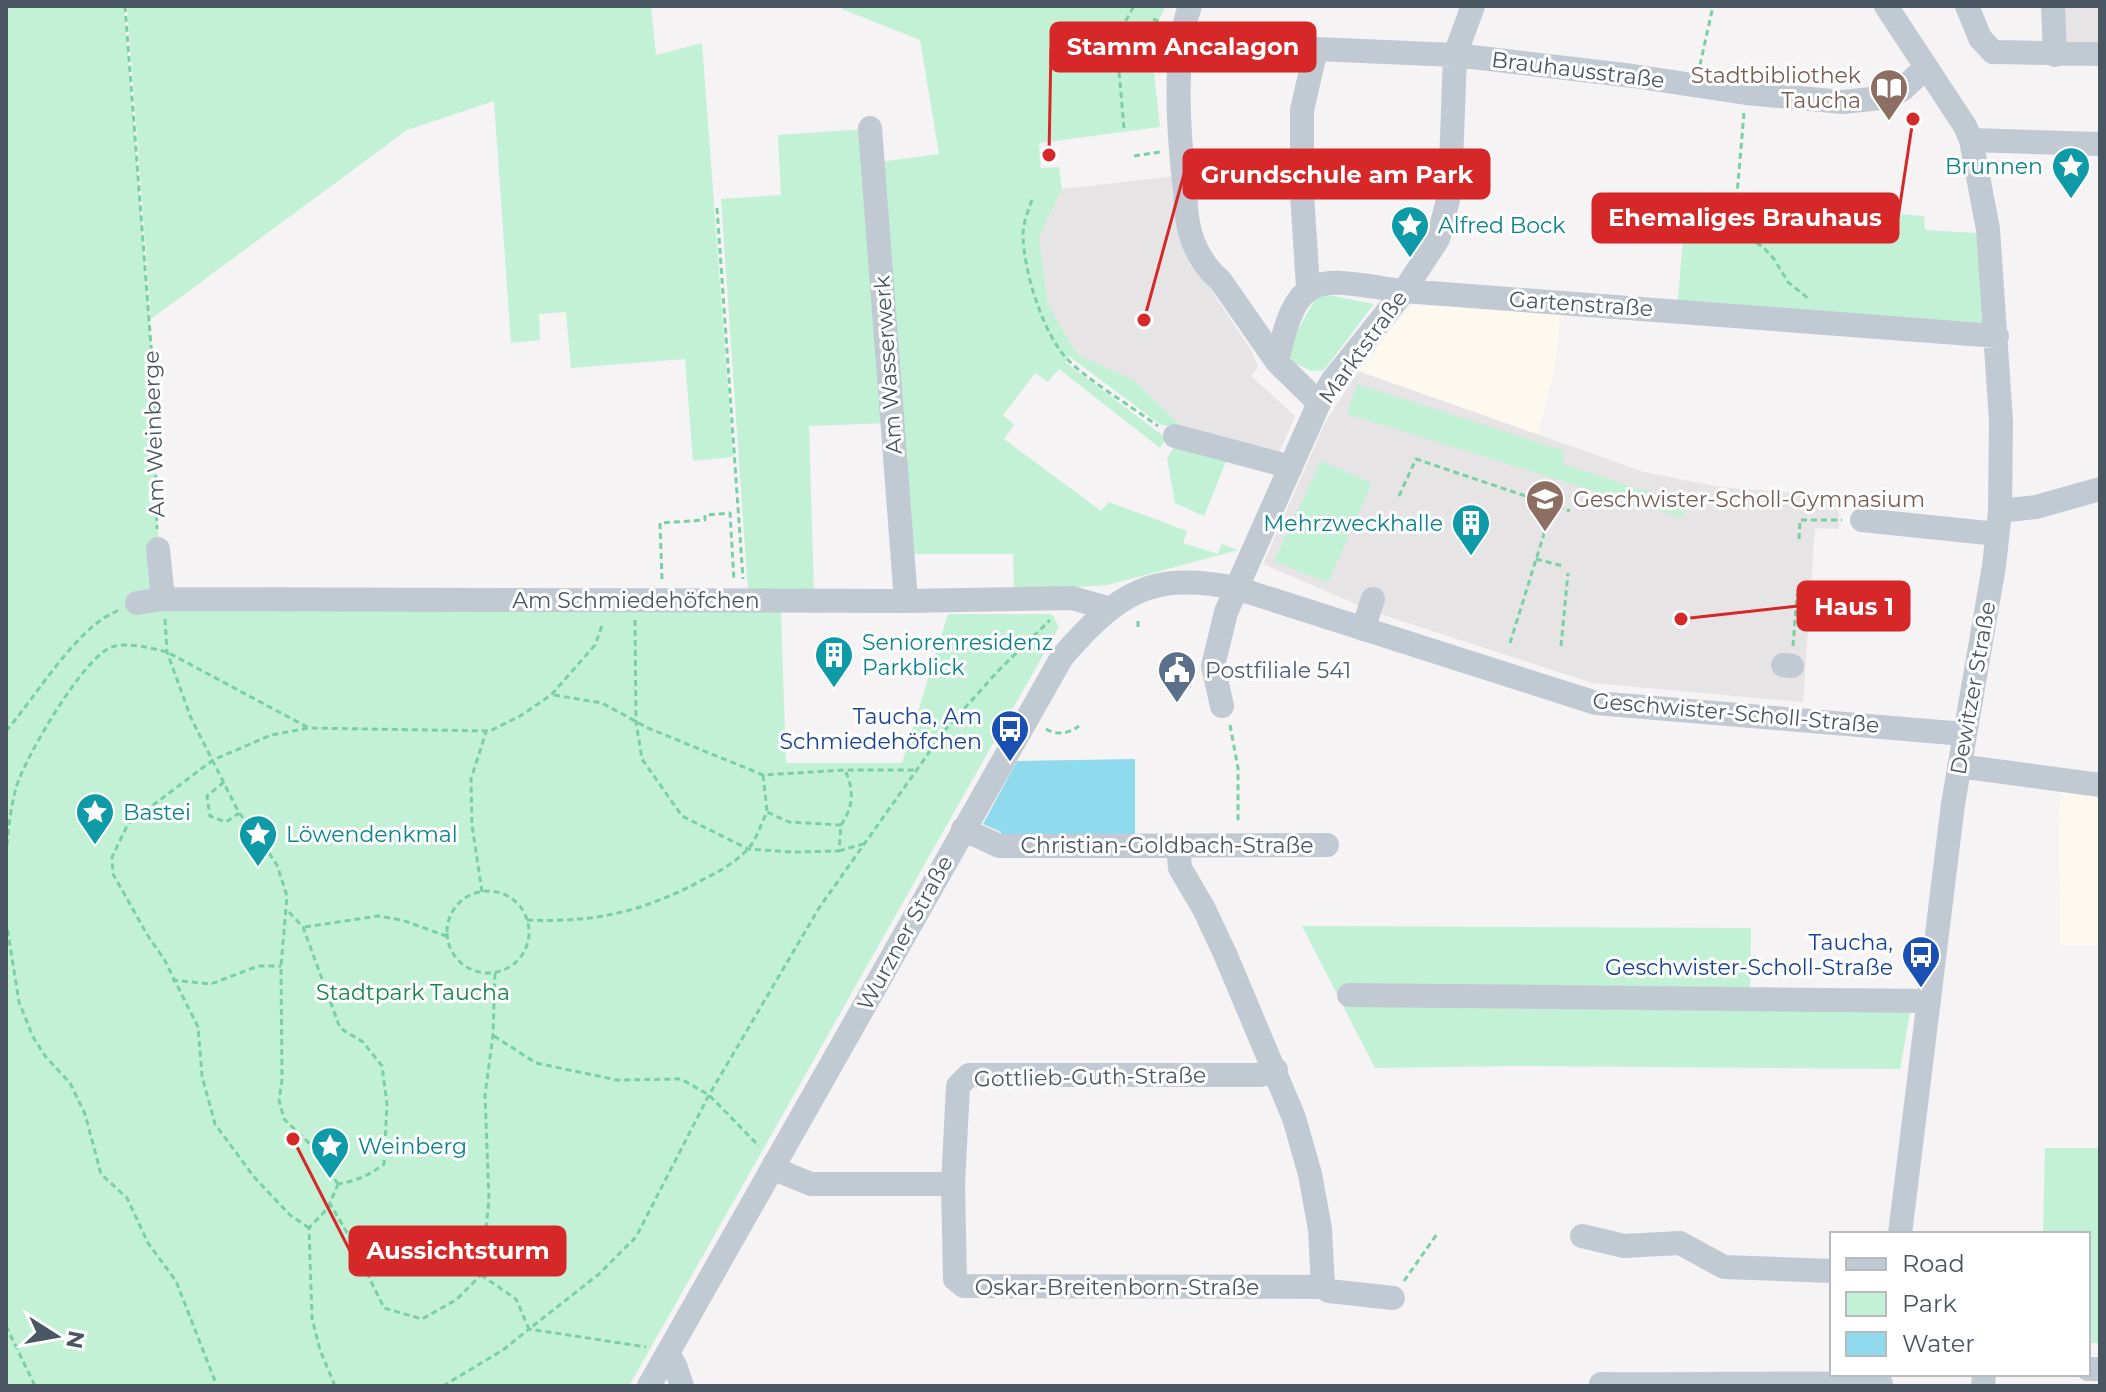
<svg xmlns="http://www.w3.org/2000/svg" width="2106" height="1392" viewBox="0 0 2106 1392" font-family="Montserrat,sans-serif">
<style>
.commercial{fill:#fdf9ef}
.education{fill:#e6e4e5}
.green{fill:#c3f1d5}
.water{fill:#90daee}
.lines{fill:none;stroke-linecap:round;stroke-linejoin:round}
.path{stroke:#7ad0a6;stroke-width:3;stroke-dasharray:6 4;stroke-linecap:butt}
.minor{stroke:#c1cad2;stroke-width:24}
.labels{text-anchor:middle;dominant-baseline:central;stroke-width:6;stroke-linejoin:round;paint-order:stroke}
.street-label{font-size:22px;fill:#4a5661;stroke:#fff}
.education-label{font-size:22px;fill:#785e54;stroke:#fff;text-anchor:end}
.culture-label{font-size:22px;fill:#0d838f;stroke:#fff;text-anchor:start}
.service-label{font-size:22px;fill:#4e5e75;stroke:#fff;text-anchor:start}
.transit-label{font-size:22px;fill:#164399;stroke:#fff;text-anchor:end}
.park-label{font-size:22px;fill:#17864f;stroke:#fff}
.leader{fill:none;stroke:#d62828;stroke-width:3}
.callout-dot{fill:#d62828;stroke:#fff;stroke-width:3}
.callout{fill:#d62828;stroke:#d62828;stroke-width:3}
.callout-label{font-size:24px;text-anchor:middle;font-weight:bold;fill:#fff}
</style>
<rect width="100%" height="100%" fill="#f5f3f3"/>
<path class="commercial" d="M1411,305L1561,311L1555,367L1537,436L1358,371Z
M2062,790L2100,796V945H2060L2059,810Z"/>
<path class="education" d="M2064,6H2100V44L2067,47Z
M1176,176L1189,243L1215,296L1251,350L1258,367L1251,376L1295,416L1279,453L1187,430L1168,415L1134,380L1078,355L1048,304L1039,237L1062,189Z
M1358,371L1644,472L1720,487L1839,497V529L1815,528L1803,702L1592,683L1374,612L1263,564L1325,423Z"/>
<path class="green" d="M6,6H124L150,322L161,607L781,612L786,763H902L948,614H1052L1059,627L629,1386H6Z
M127,6H651L656,55L702,43L733,457L693,461L685,359L571,368L566,312L539,314L540,340L511,343L494,101L407,130L151,319Z
M842,6H1166L1150,36L1160,127L1039,143L1041,168L1059,167L1062,189L1039,237L1048,304L1078,355L1134,380L1180,425L1179,428L1161,425L1069,356L1065,362L1166,438L1160,448L1059,369L1048,382L1035,373L1003,415L1014,425L1004,439L1101,511L1109,502L1187,531L1183,543L1218,554L1222,544L1238,550L1108,585L1014,591L1013,554H909L880,162L939,154L920,40L842,9Z
M866,129L889,423L809,426L814,593L748,592L721,199L781,195L778,135Z
M1732,201L1924,216L1925,230L1978,233L1986,323L1678,301L1685,209L1730,213Z
M1323,294L1374,304L1324,370L1311,371L1292,362L1288,348L1315,299Z
M1357,384L1565,451L1562,464L1687,504L1682,518L1347,414Z
M1177,443L1228,457L1204,516L1175,503L1167,458Z
M1321,461L1372,483L1328,583L1274,561Z
M1302,926L1751,928L1750,994L1913,996L1900,1069L1514,1066L1375,1068Z
M2045,1148H2100V1343H2088V1234H2043Z"/>
<path class="water" d="M1135,759V838L1000,839L1001,832L983,824L1017,761Z"/>
<g class="lines">
<path class="path" d="M125,6L154,385L157,529
M1153,19L1163,23
M1700,65L1713,6
M1744,113L1735,217L1738,230L1763,247L1774,259L1788,282L1810,300
M1124,128L1116,38L1134,6
M1134,156L1160,152
M1032,200C1028,211 1023,223 1023,236C1024,272 1043,335 1069,361C1093,384 1131,406 1158,426
M717,208L743,579
M1399,496L1416,459L1570,511
M1799,539L1800,520H1842
M1536,559L1563,566
M662,579L660,523L705,520V515L730,513L734,581
M165,619L167,652L191,718L239,813L256,833L277,865L287,896L281,966L282,1080L279,1100L284,1119L312,1146L338,1184
M1138,627V617
M1510,643L1553,505
M1561,646L1568,573
M1793,646L1797,594
M1178,676L1191,671
M554,695L602,703L648,728L763,775L845,770H917
M1230,725L1238,768V824
M1046,729C1057,736 1070,733 1079,726
M6,731C36,697 78,624 120,610
M763,775L767,811
M224,782L207,796L210,816L226,822L239,813
M841,825C854,806 854,790 845,770
M839,851L866,843
M6,855C8,833 10,810 16,788C24,759 84,656 112,647C129,642 151,648 167,652L309,728
M447 932a41 41 0 1 1 82 0a41 41 0 1 1-82 0Z
M482,892L472,825L471,779L486,732
M289,912L303,927L340,1028L363,1042L382,1066L387,1104L384,1164C370,1175 356,1181 338,1184
M6,920L19,1002L33,1037L45,1056L70,1083L85,1114L101,1174L127,1198L148,1243L176,1281L217,1386
M527,920C596,923 646,911 706,878C720,871 736,862 747,850C756,841 761,824 767,812L789,822L841,825L839,851L791,852L748,849L682,816L642,759L636,722L635,620
M305,927L378,916L402,920L449,937
M172,980L211,984L258,966H281
M494,1036L536,1063L617,1080L681,1079L709,1095L759,1146
M329,1202L349,1236L384,1308L422,1319L456,1300L481,1275L489,1200L485,1095L493,1035L495,972
M309,1228L290,1215L254,1177L215,1124L202,1076L198,1027L164,959L148,936L113,874L112,857L128,824L213,760L271,735L309,728L490,731L520,716L551,695L595,645L603,623
M481,1275L516,1299L529,1329L599,1274L636,1237L709,1095L819,908L945,730L998,671L1050,620
M1404,1281L1437,1234
M6,1326L35,1386
M335,1386L320,1350L312,1318L309,1228L328,1208L338,1184
M443,1386L503,1350L529,1329L646,1347"/>
<path class="minor" d="M1190,6C1172,56 1179,138 1185,191C1186,203 1186,216 1189,228C1193,247 1205,268 1220,280L1277,362
M1886,6L1965,126L1971,140L1988,229L2001,421L2000,511L1994,566L1953,804L1900,1234
M1967,6L1980,38L1993,52L2100,54
M2053,6L2055,55
M870,128L906,601
M1971,140L2100,144
M1308,287L1302,194V110L1316,49L1455,55L1633,76L1746,93L1843,102L1890,97L1903,89L1925,68
M1319,403L1277,362C1298,264 1319,280 1404,291L1997,336
M1175,436L1291,467
M2000,511L2036,507L2100,489
M1862,520L1997,534
M158,549L163,599
M137,603L163,599L906,601L1072,598L1108,608
M1363,629L1373,599
M1783,665L1792,666
M1222,706L1213,666L1226,612L1319,403L1332,381L1404,291L1438,239L1450,192L1455,55L1473,6
M1959,766L2100,785
M963,829L999,846L1327,845
M1178,845L1180,868L1204,909L1226,956L1294,1118L1310,1174L1320,1229L1323,1287
M1349,995L1929,1001
M1276,1070L1260,1075H969L958,1086L953,1184L955,1279L964,1286L1323,1287L1329,1291L1393,1298
M774,1164L784,1173L811,1184H953
M1582,1236L1624,1246L1680,1243L1724,1267L1832,1271
M668,1353L676,1368L682,1386
M2088,1369H2100
M1601,1384C1695,1385 1788,1382 1881,1384
M649,1386L1062,657C1118,593 1150,571 1236,588L1596,703L1964,734
M1983,1386L1984,1374"/>
</g>
<defs>
<g id="library-pin" transform="scale(2)"><path d="M0 17L-7.5 6A9.5 9.5 0 1 1 7.5 6Z" fill="#8d6e63" stroke="#fff"/><path d="M-6-4Q-3-5.5-.7-3.5V5Q-3 3-6 4ZM6-4Q3-5.5 .7-3.5V5Q3 3 6 4Z" fill="#fff"/></g>
<g id="sight-pin" transform="scale(2)"><path d="M0 17L-7.5 6A9.5 9.5 0 1 1 7.5 6Z" fill="#0f9aa8" stroke="#fff"/><path d="M0-6L1.8-2.2L6-1.7L2.9 1.2L3.7 5.4L0 3.3L-3.7 5.4L-2.9 1.2L-6-1.7L-1.8-2.2Z" fill="#fff"/></g>
<g id="school-pin" transform="scale(2)"><path d="M0 17L-7.5 6A9.5 9.5 0 1 1 7.5 6Z" fill="#8d6e63" stroke="#fff"/><path d="M0-5L7-2L0 1L-7-2ZM-4 1L0 2.5L4 1V4Q0 6-4 4Z" fill="#fff"/></g>
<g id="building-pin" transform="scale(2)"><path d="M0 17L-7.5 6A9.5 9.5 0 1 1 7.5 6Z" fill="#0f9aa8" stroke="#fff"/><path d="M-4-6H4V6H1V3H-1V6H-4ZM-2.5-4.3h1.7v1.8h-1.7ZM.8-4.3h1.7v1.8H.8ZM-2.5-1h1.7V.8h-1.7ZM.8-1h1.7V.8H.8Z" fill="#fff"/></g>
<g id="civic-pin" transform="scale(2)"><path d="M0 17L-7.5 6A9.5 9.5 0 1 1 7.5 6Z" fill="#5c6f8a" stroke="#fff"/><path d="M-.6-6.5H3V-4.5H.6V-3L4-1V1h2V6H-6V1h2V-1L-.6-3ZM-1.2 2.5V6h2.4V2.5Z" fill="#fff"/></g>
<g id="bus-pin" transform="scale(2)"><path d="M0 17L-7.5 6A9.5 9.5 0 1 1 7.5 6Z" fill="#1a4fb4" stroke="#fff"/><path d="M-5-6H5V4H4V6H2V4H-2V6H-4V4H-5ZM-3.5-4V0h7V-4ZM-3.5 1.2v1.5H-2V1.2ZM2 1.2v1.5H3.5V1.2Z" fill="#fff"/></g>
</defs>
<g fill-rule="evenodd">
<use href="#library-pin" x="1889" y="88"/>
<use href="#sight-pin" x="2071" y="166"/>
<use href="#sight-pin" x="1410" y="225"/>
<use href="#school-pin" x="1545" y="499"/>
<use href="#building-pin" x="1471" y="523"/>
<use href="#building-pin" x="834" y="655"/>
<use href="#civic-pin" x="1177" y="670"/>
<use href="#bus-pin" x="1010" y="729"/>
<use href="#sight-pin" x="95" y="812"/>
<use href="#sight-pin" x="258" y="834"/>
<use href="#bus-pin" x="1921" y="955"/>
<use href="#sight-pin" x="330" y="1146"/>
</g>
<g class="labels">
<g class="street-label">
<text transform="translate(1578 70) rotate(7)">Brauhausstraße</text>
<text transform="translate(1581 304) rotate(4)">Gartenstraße</text>
<text transform="translate(1363 347) rotate(-54)">Marktstraße</text>
<text transform="translate(888 365) rotate(-94)">Am Wasserwerk</text>
<text transform="translate(154 434) rotate(-92)">Am Weinberge</text>
<text x="636" y="600">Am Schmiedehöfchen</text>
<text transform="translate(1973 688) rotate(-80)">Dewitzer Straße</text>
<text transform="translate(1736 713) rotate(5)">Geschwister-Scholl-Straße</text>
<text x="1167" y="845">Christian-Goldbach-Straße</text>
<text transform="translate(905 933) rotate(-61)">Wurzner Straße</text>
<text transform="translate(1090 1077) rotate(-1)">Gottlieb-Guth-Straße</text>
<text x="1117" y="1287">Oskar-Breitenborn-Straße</text>
</g>
<g class="education-label">
<text x="1861" y="75">Stadtbibliothek<tspan x="1861" dy="25">Taucha</tspan></text>
<text x="1573" y="499" text-anchor="start">Geschwister-Scholl-Gymnasium</text>
</g>
<g class="culture-label">
<text x="2043" y="166" text-anchor="end">Brunnen</text>
<text x="1438" y="225">Alfred Bock</text>
<text x="1443" y="523" text-anchor="end">Mehrzweckhalle</text>
<text x="862" y="642">Seniorenresidenz<tspan x="862" dy="25">Parkblick</tspan></text>
<text x="123" y="812">Bastei</text>
<text x="286" y="834">Löwendenkmal</text>
<text x="358" y="1146">Weinberg</text>
</g>
<g class="service-label">
<text x="1205" y="670">Postfiliale 541</text>
</g>
<g class="transit-label">
<text x="982" y="716">Taucha, Am<tspan x="982" dy="25">Schmiedehöfchen</tspan></text>
<text x="1893" y="942">Taucha,<tspan x="1893" dy="25">Geschwister-Scholl-Straße</tspan></text>
</g>
<g class="park-label">
<text x="413" y="992">Stadtpark Taucha</text>
</g>
</g>
<path class="leader" d="M1049 155L1051 47M1144 320L1184 174M1913 119L1898 218M1681 619L1798 606M293 1139L350 1251"/>
<g class="callout-dot">
<circle cx="1049" cy="155" r="8"/>
<circle cx="1144" cy="320" r="8"/>
<circle cx="1913" cy="119" r="8"/>
<circle cx="1681" cy="619" r="8"/>
<circle cx="293" cy="1139" r="8"/>
</g>
<g class="callout">
<rect x="1051" y="23" width="264" height="48" rx="8"/>
<rect x="1184" y="150" width="305" height="48" rx="8"/>
<rect x="1593" y="194" width="305" height="48" rx="8"/>
<rect x="1798" y="582" width="111" height="48" rx="8"/>
<rect x="350" y="1227" width="215" height="48" rx="8"/>
</g>
<g class="callout-label">
<text x="1183" y="55">Stamm Ancalagon</text>
<text x="1337" y="183">Grundschule am Park</text>
<text x="1745" y="226">Ehemaliges Brauhaus</text>
<text x="1854" y="615">Haus 1</text>
<text x="458" y="1259">Aussichtsturm</text>
</g>
<rect width="2106" height="1392" fill="none" stroke="#4a5661" stroke-width="16"/>
<rect x="1830" y="1232" width="260" height="144" fill="#ffffff" stroke="#b7bbc0" stroke-width="2"/>
<rect x="1846" y="1258" width="40" height="12" fill="#c1cad2" stroke="#b7bbc0" stroke-width="2"/>
<text x="1902" y="1272" font-size="24" fill="#4a5661">Road</text>
<rect x="1846" y="1292" width="40" height="24" fill="#c3f1d5" stroke="#b7bbc0" stroke-width="2"/>
<text x="1902" y="1312" font-size="24" fill="#4a5661">Park</text>
<rect x="1846" y="1332" width="40" height="24" fill="#90daee" stroke="#b7bbc0" stroke-width="2"/>
<text x="1902" y="1352" font-size="24" fill="#4a5661">Water</text>
<g transform="translate(56 1336) rotate(101)" stroke="#ffffff" stroke-width="6" paint-order="stroke">
<path d="M0-6L14 30L0 20L-14 30Z" fill="#4a5661"/>
<text y="-12" font-size="22" font-weight="bold" text-anchor="middle" fill="#4a5661">N</text>
</g>
</svg>
